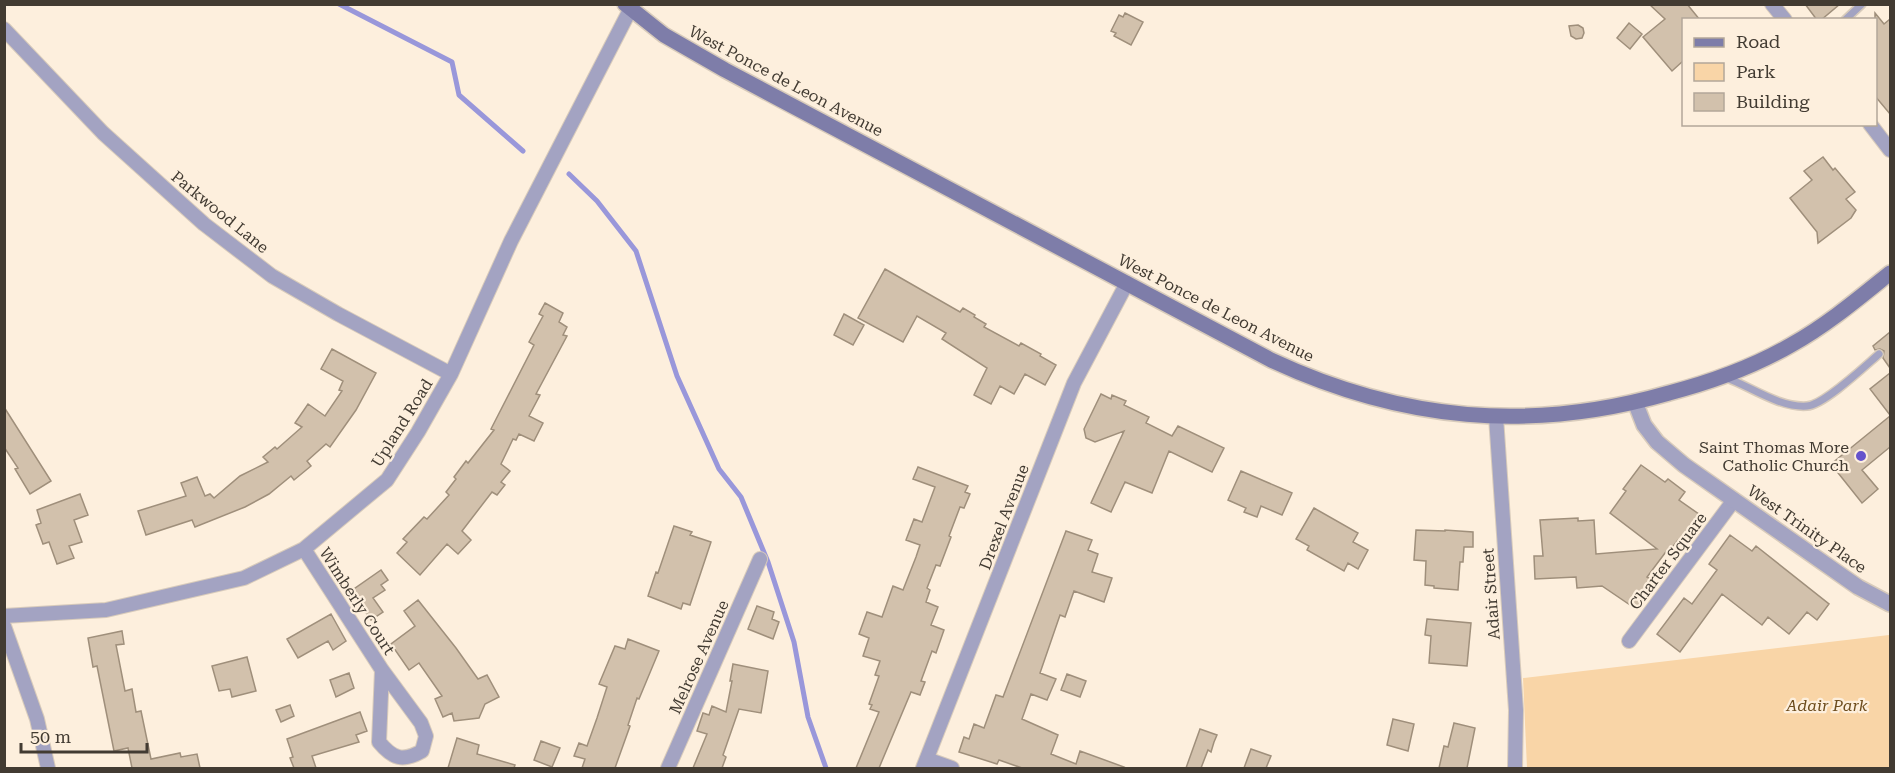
<svg xmlns="http://www.w3.org/2000/svg" width="1895" height="773" viewBox="0 0 1895 773" font-family="'Roboto Serif',serif">
<style>
.green{fill:#f9d5a7}
.lines{fill:none;stroke-linecap:round;stroke-linejoin:round}
.stream{stroke:#9997da;stroke-width:5}
.building{fill:#d2c1ac;stroke:#9f8f7b;stroke-width:1.5}
.service-casing{stroke:#d8cbbb;stroke-width:10}
.minor-casing{stroke:#d8cbbb;stroke-width:16}
.tertiary-casing{stroke:#d8cbbb;stroke-width:18}
.secondary-casing{stroke:#d8cbbb;stroke-width:18}
.service{stroke:#a3a3c2;stroke-width:7}
.minor{stroke:#a3a3c2;stroke-width:14}
.tertiary{stroke:#a3a3c2;stroke-width:15}
.secondary{stroke:#7e7da9;stroke-width:15}
.poi-dot{fill:#6553cc;stroke:#fdefdd;stroke-width:2}
.labels{text-anchor:middle;dominant-baseline:central;stroke-width:4.5;stroke-linejoin:round;paint-order:stroke}
.street-label{font-size:16px;fill:#423b32;stroke:#fdefdd}
.poi-label{font-size:16px;fill:#423b32;stroke:#fdefdd;text-anchor:end}
.park-label{font-size:16px;font-style:italic;fill:#6e4d1e;stroke:#fdefdd}
</style>
<rect width="100%" height="100%" fill="#fdefdd"/>
<path class="green" d="M1889,635L1890,768H1527L1523,678Z"/>
<g class="lines">
<path class="stream" d="M339,4L452,62L459,95L523,151
M569,174L597,201L636,251L677,376L719,469L741,497L768,562L794,642L808,717L826,768"/>
</g>
<path class="building" d="M1649,4H1687L1700,20H1683V61L1672,71L1643,37L1665,19Z
M1805,4H1840L1821,20H1817Z
M1125,13L1143,22L1131,45L1114,36L1116,33L1111,31L1119,15L1123,17Z
M1875,13L1884,24L1890,19V114L1875,96Z
M1629,23L1642,34L1630,49L1617,38Z
M1578,25L1583,28L1584,33L1582,38L1576,39L1571,36L1569,26Z
M1823,157L1833,170L1835,168L1855,192L1846,199L1856,210L1851,218L1818,243L1817,232L1790,198L1812,180L1804,171Z
M885,269L960,312L963,308L975,315L974,317L986,324L984,327L1019,346L1021,343L1041,354L1040,356L1056,365L1045,385L1025,374L1014,394L1000,386L991,404L974,395L987,368L942,339L946,333L917,316L903,342L858,318Z
M545,303L563,313L559,322L567,327L563,335L567,336L536,394L540,395L529,416L543,423L534,441L519,434L516,440L513,439L501,464L510,471L501,482L505,485L497,495L492,492L462,531L471,540L458,554L447,544L420,575L397,553L407,542L403,539L424,517L427,519L449,495L446,492L456,479L454,477L466,461L468,463L494,430L491,429L534,345L529,342L543,316L539,314Z
M844,314L864,325L853,345L834,335Z
M1890,332V368L1883,358L1884,351L1880,349L1875,350L1873,346Z
M332,349L376,373L356,410L330,447L326,444L307,461L311,466L294,480L291,476L269,494L245,507L195,527L192,520L146,535L138,511L186,496L181,483L197,477L205,496L210,494L214,498L240,476L268,462L263,457L275,447L277,449L302,427L295,423L308,404L325,416L342,391L339,390L343,381L321,369Z
M1890,373V415L1870,389Z
M1101,394L1111,399L1112,395L1126,401L1124,405L1149,417L1146,423L1172,436L1178,426L1224,448L1212,472L1169,451L1152,493L1125,482L1111,512L1091,503L1124,431L1095,442L1086,438L1084,429Z
M4,407L51,481L30,494L15,469L18,468L4,447Z
M1890,416V447L1862,470L1878,489L1862,503L1831,464Z
M1641,465L1665,482L1668,479L1685,492L1679,500L1703,517L1683,544L1678,540L1670,550L1668,549L1647,577L1655,582L1636,609L1602,586L1577,588L1576,577L1535,579L1534,556H1543L1540,520L1578,518V521L1594,520L1596,554L1657,549L1610,513L1626,491L1623,489Z
M918,467L968,486L965,492L970,494L964,508L960,507L949,536L951,537L940,566L936,565L927,588L930,590L926,602L938,607L931,625L944,630L936,653L932,651L921,681L925,682L920,695L911,692L879,768H856L879,712L870,709L872,705L869,704L879,676L875,675L880,661L863,656L869,638L859,634L867,612L882,617L893,586L903,590L916,557L920,545L906,540L914,519L922,522L935,487L913,479Z
M1241,471L1292,493L1282,515L1261,506L1257,517L1244,512L1246,508L1228,500Z
M80,494L88,515L74,520L82,542L69,546L74,558L57,564L49,542L43,544L36,525L41,523L37,510Z
M1314,508L1358,533L1353,542L1368,550L1358,569L1348,563L1344,571L1307,550L1309,546L1296,539Z
M674,526L692,532L690,535L711,542L690,605L683,603L681,609L648,596L656,572L658,573Z
M1416,530L1445,531V530L1473,532V547H1464L1463,562H1460L1458,590L1434,588V586L1425,585L1426,561L1414,560Z
M1066,531L1092,540L1088,550L1098,554L1092,572L1112,578L1104,602L1074,591L1065,617L1060,615L1040,673L1056,679L1047,700L1031,694L1022,719L1058,735L1051,754L1076,764L1080,751L1124,767L1123,768H1022L999,760L997,764L959,752L964,737L969,739L974,724L984,728L996,695L1003,697Z
M1730,535L1752,551L1756,546L1829,604L1817,620L1807,612L1789,634L1768,617L1762,625L1722,594L1680,652L1657,634L1684,598L1692,604L1717,570L1709,564Z
M381,570L388,580L381,585L385,590L373,598L383,612L371,620L351,591Z
M418,600L456,648L478,679L487,675L499,697L485,704L479,718L454,721L452,713L443,717L435,699L442,696L419,663L409,670L391,644L415,626L404,611Z
M757,606L774,612L772,619L779,622L773,639L748,629Z
M331,614L346,641L333,650L328,641L298,658L287,639Z
M1427,619L1471,623L1467,666L1429,663L1431,636L1425,635Z
M122,631L124,644L116,645L125,691L132,689L136,712L141,711L151,759L180,753L181,757L197,754L200,768H132L128,748L114,751L97,666L93,667L88,638Z
M628,639L659,651L639,699L637,698L628,725L630,726L615,768H582L585,759L574,756L579,743L587,746L597,718L607,687L599,684L615,646L625,649Z
M247,657L256,691L232,697L230,689L219,691L212,666Z
M733,664L768,671L761,713L739,709L723,755L726,757L722,768H693L707,734L697,731L703,713L709,715L712,706L726,712L732,681H730Z
M349,673L354,688L336,697L330,680Z
M1067,674L1086,681L1080,697L1061,690Z
M290,705L294,716L281,722L276,710Z
M360,712L367,731L356,735L359,742L312,756L316,768H294L290,758L293,757L287,739Z
M1393,719L1414,724L1408,751L1387,745Z
M1454,723L1475,728L1467,768H1439L1444,746L1448,747Z
M1200,729L1217,735L1214,742L1211,752L1208,750L1201,768H1186Z
M457,738L479,745L477,754L515,765L514,768H448Z
M541,741L560,748L552,767L534,760Z
M1251,749L1271,756L1266,768H1244Z"/>
<g class="lines">
<g class="service-casing">
<path id="service" d="M1845,20L1862,4
M1727,378C1751,387 1780,408 1807,406C1824,405 1865,366 1879,354"/>
</g>
<g class="minor-casing">
<path id="minor" d="M1772,4L1785,20
M4,29L103,133L204,224L272,276L338,314L451,374
M1870,124L1890,150
M1496,417L1516,710L1515,768
M304,549L382,670L421,723L426,736L422,751C403,762 393,759 379,742L382,670
M4,616L106,610L244,578L304,549L387,480L418,432L451,374L511,241L630,10
M4,626L37,719L48,768
M1629,641L1734,500
M927,759L952,768
M668,768L760,559
M923,768L1074,383L1127,283"/>
</g>
<g class="tertiary-casing">
<path id="tertiary" d="M1635,402L1644,425L1657,442L1684,465L1858,587L1890,604"/>
</g>
<g class="secondary-casing">
<path id="secondary" d="M625,4L664,35L725,70L1271,360C1402,421 1530,433 1669,393C1711,382 1753,367 1791,345C1827,325 1859,298 1890,273"/>
</g>
<use href="#service" class="service"/>
<use href="#minor" class="minor"/>
<use href="#tertiary" class="tertiary"/>
<use href="#secondary" class="secondary"/>
</g>
<circle class="poi-dot" cx="1861" cy="456" r="6"/>
<g class="labels">
<g class="street-label">
<text transform="translate(786 81) rotate(28)">West Ponce de Leon Avenue</text>
<text transform="translate(220 212) rotate(39)">Parkwood Lane</text>
<text transform="translate(1216 308) rotate(27)">West Ponce de Leon Avenue</text>
<text transform="translate(402 423) rotate(-58)">Upland Road</text>
<text transform="translate(1004 517) rotate(-69)">Drexel Avenue</text>
<text transform="translate(1807 529) rotate(35)">West Trinity Place</text>
<text transform="translate(1668 561) rotate(-53)">Charter Square</text>
<text transform="translate(1491 594) rotate(-94)">Adair Street</text>
<text transform="translate(357 601) rotate(57)">Wimberly Court</text>
<text transform="translate(699 657) rotate(-66)">Melrose Avenue</text>
</g>
<g class="poi-label">
<text x="1849" y="447">Saint Thomas More<tspan x="1849" dy="18">Catholic Church</tspan></text>
</g>
<g class="park-label">
<text x="1827" y="705">Adair Park</text>
</g>
</g>
<rect width="1895" height="773" fill="none" stroke="#423b32" stroke-width="12"/>
<rect x="1682" y="18" width="195" height="108" fill="#fdefdd" stroke="#b2a799" stroke-width="1.5"/>
<rect x="1694" y="38" width="30" height="9" fill="#7e7da9" stroke="#b2a799" stroke-width="1.5"/>
<text x="1736" y="48" font-size="18" fill="#423b32">Road</text>
<rect x="1694" y="63" width="30" height="18" fill="#f9d5a7" stroke="#b2a799" stroke-width="1.5"/>
<text x="1736" y="78" font-size="18" fill="#423b32">Park</text>
<rect x="1694" y="93" width="30" height="18" fill="#d2c1ac" stroke="#b2a799" stroke-width="1.5"/>
<text x="1736" y="108" font-size="18" fill="#423b32">Building</text>
<path d="M21 743v9h126v-9" fill="none" stroke="#423b32" stroke-width="3"/>
<text x="30" y="743" font-size="18" fill="#423b32" stroke="#fdefdd" stroke-width="4.5" paint-order="stroke">50 m</text>
</svg>
